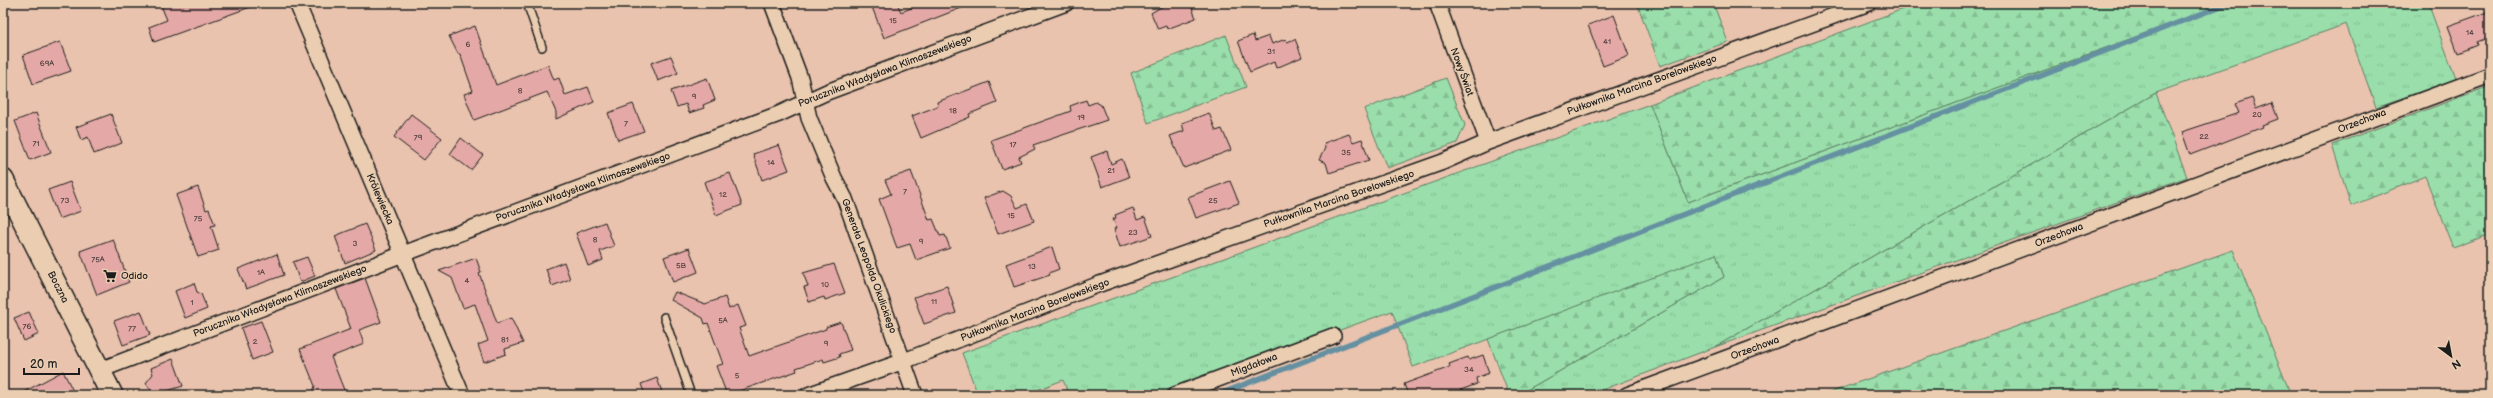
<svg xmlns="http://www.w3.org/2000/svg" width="2493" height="398" viewBox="0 0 2493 398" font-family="'Balsamiq Sans',sans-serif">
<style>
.grass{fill:url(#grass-tufts);stroke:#5b7e64}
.forest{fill:url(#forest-firs);stroke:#5b7e64}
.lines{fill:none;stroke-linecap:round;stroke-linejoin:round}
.stream{stroke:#6590a1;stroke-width:5.5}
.building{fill:#e4a9a6;stroke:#1c1c1c}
.lane-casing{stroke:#1c1c1c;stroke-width:10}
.street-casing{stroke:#1c1c1c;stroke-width:18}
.secondary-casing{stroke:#1c1c1c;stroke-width:24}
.lane{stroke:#ebceb1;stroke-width:7}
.street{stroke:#ebceb1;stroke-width:15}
.secondary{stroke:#ebceb1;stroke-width:21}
.labels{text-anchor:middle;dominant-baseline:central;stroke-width:3;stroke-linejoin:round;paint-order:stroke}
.number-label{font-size:8px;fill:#4e3f3e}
.street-label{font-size:10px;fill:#1c1c1c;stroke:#ebceb1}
.poi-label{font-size:10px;fill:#1c1c1c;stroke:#ebceb1;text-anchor:start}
</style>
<defs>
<pattern id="grass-tufts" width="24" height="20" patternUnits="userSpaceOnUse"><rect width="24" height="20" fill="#9adfab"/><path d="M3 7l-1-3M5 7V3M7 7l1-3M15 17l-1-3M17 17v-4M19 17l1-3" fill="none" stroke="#84bf93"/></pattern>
<pattern id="forest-firs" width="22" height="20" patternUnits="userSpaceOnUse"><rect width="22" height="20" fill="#9adfab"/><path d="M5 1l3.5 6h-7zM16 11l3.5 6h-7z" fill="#84bf93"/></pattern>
</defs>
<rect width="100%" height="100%" fill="#e9c3ae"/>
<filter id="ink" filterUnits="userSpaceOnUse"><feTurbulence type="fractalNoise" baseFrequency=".025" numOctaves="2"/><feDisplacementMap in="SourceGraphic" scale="8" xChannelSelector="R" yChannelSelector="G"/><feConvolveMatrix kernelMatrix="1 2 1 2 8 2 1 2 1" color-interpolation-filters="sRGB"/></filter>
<g filter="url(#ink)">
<path class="grass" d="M2205,3H2428L2456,79L2376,107L2346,24L2156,93L1715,347L1589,395H1518L1724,277L1716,255L1413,367L1392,311L1162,395H1069L1063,380L1024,395H978L962,353L1650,104L1688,202L2208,10Z"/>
<path class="forest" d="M1637,3H1713L1728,42L1660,66Z
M1919,3H2205L2208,10L1688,202L1650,104Z
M1226,35L1246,87L1148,123L1131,73Z
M1446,78L1465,125L1457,143L1387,168L1364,109Z
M2490,86V234L2453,248L2425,176L2351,206L2332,145Z
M2156,93L2187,177L1715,347Z
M2233,250L2291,395H1824L1848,386Z
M1716,254L1724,277L1518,395H1509L1488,339Z"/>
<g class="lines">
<path class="stream" d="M1217,395L2229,3"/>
</g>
<path class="building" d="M160,3H256V5L154,42L149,27L167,20Z
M885,3H897L901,12L924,3L969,5L884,38L872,7Z
M1168,3H1190L1196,18L1167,29L1166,26L1158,29L1151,13Z
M2490,11V37L2477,42L2478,45L2458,53L2448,26Z
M1614,15L1629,56L1603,66L1588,25Z
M475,26L496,85L548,65L554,80L559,78L565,95L588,87L594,102L556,119V112L547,92L474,120L464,94L473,91L460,54H458L449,36Z
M1253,35L1255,41L1269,36L1272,44L1286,39L1287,42L1295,39L1302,57L1276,68L1274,62L1250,72L1238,41Z
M60,42L71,71L33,84L23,55Z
M671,56L678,73L658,81L651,63Z
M707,78L715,100L703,105L704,108L689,113L686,104L677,107L671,91Z
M989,82L997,103L969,114L970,117L921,138L912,116L938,106L937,102Z
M2252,98L2256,109L2272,103L2278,119L2262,125L2263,127L2190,155L2182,132L2239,113L2235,104Z
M1086,100L1088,105L1096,102L1101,105L1107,120L1033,145L1035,149L1019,157L1021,162L1002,169L991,140L1071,111L1070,106Z
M633,104L644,131L618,140L608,113Z
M36,113L51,152L30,160L15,121Z
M1209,113L1216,131L1222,129L1231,150L1184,168L1170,136L1184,131L1182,123Z
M111,114L122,143L94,154L88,137L81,140L76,127Z
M411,114L442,138L424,160L394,137Z
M1349,134L1353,142L1362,139L1369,160L1329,173L1326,163L1319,160L1325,148L1324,143Z
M461,138L483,155L471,170L450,154Z
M779,145L789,170L762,180L753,154Z
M1107,151L1111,164L1122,159L1129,177L1102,187L1091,157Z
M911,171L929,220L933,219L940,236L945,235L950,248L916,260L910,244L897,248L879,199L891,194L885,180Z
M730,173L742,205L716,215L704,182Z
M1230,181L1239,203L1196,218L1188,197Z
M70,182L81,211L59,219L48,190Z
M198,187L206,210L209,209L215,225L211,226L219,250L198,257L176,195Z
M1003,191L1011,196L1017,208L1027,204L1034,221L998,234L984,198Z
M1133,208L1137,220L1145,217L1152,236L1120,247L1114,229L1117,228L1113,219L1116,218L1115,215Z
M605,222L614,246L600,251L603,260L588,266L576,233Z
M365,224L376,250L345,263L335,236Z
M113,239L129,282L97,295L80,251Z
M1052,247L1059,269L1049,273L1050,275L1014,287L1006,264Z
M689,248L698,272L673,282L664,257Z
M277,254L284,275L246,289L238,269Z
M307,257L315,276L300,282L293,262Z
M476,258L481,272L479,273L497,323L511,318L523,343L505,349L506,354L484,362L478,345L488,341L475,304L463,308L452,278L439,271Z
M564,262L570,279L552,286L546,269Z
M834,264L845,293L825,300L824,297L809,302L804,287L808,286L803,273Z
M365,278L381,322L359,330L364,344L331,357L346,395H312L315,386L300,349L351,329L336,289Z
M194,283L197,292L201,294L207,309L185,318L175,291Z
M947,286L956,313L924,324L914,297Z
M675,292L705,304L725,297L729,309L738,305L746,326L739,328L749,356L826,329V327L841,322L851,350L839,354L840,357L824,362L823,359L796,368L797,371L727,395L716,366L723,364L708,323L705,324L703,318L671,300Z
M141,311L150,335L123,345L114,321Z
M29,312L39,334L24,341L14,318Z
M261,321L273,352L252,360L241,328Z
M1483,355L1489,373L1476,378L1477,384L1447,395H1408L1404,384L1450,367L1449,364L1468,357L1469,360Z
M173,359L183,386L154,395L146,383L153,374L151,368Z
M63,371L75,395H18Z
M657,378L663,395H645L641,384Z"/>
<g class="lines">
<g class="lane-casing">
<path id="lane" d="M527,3L542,47
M664,317L691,395"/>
</g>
<g class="street-casing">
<path id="street" d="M297,3L462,395
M772,3L800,78L809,118L834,178L845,199L915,395
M1437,3L1488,142
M100,370L403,254L779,114L827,92L1066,3
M808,395L904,361L1097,285L1443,162L1488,142L1869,3
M1175,395L1333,336
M1627,395L2490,75"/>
</g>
<g class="secondary-casing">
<path id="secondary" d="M3,180L112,395"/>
</g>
<use href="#lane" class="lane"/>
<use href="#street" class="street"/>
<use href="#secondary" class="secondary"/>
</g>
</g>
<defs>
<g id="supermarket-bare" transform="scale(1.08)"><path d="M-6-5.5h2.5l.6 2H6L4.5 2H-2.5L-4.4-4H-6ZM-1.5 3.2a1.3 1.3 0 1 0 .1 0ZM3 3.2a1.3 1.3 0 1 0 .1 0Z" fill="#1c1c1c" stroke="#ebceb1" stroke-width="2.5" paint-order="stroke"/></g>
</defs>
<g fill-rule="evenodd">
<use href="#supermarket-bare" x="110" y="276"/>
</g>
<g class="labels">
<g class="number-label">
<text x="893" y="20">15</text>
<text x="2470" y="32">14</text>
<text x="1607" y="41">41</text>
<text x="468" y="44">6</text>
<text x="1271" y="51">31</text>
<text x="47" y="63">69A</text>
<text x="520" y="90">8</text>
<text x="694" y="96">9</text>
<text x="953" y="110">18</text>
<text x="2257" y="114">20</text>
<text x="1081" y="117">19</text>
<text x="626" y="123">7</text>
<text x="2204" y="136">22</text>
<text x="418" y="137">79</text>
<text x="36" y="143">71</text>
<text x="1013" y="144">17</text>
<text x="1346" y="152">35</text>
<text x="771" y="162">14</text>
<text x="1111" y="170">21</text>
<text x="905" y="191">7</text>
<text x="723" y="194">12</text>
<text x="65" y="200">73</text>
<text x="1213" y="200">25</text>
<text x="1011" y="215">15</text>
<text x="198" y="218">75</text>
<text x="1133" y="232">23</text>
<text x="595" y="239">8</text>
<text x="921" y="241">9</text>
<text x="355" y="243">3</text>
<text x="98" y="259">75A</text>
<text x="681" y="265">5B</text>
<text x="1032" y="266">13</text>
<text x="261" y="272">1A</text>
<text x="467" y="280">4</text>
<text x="825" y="284">10</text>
<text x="934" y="301">11</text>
<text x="192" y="302">1</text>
<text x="723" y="320">5A</text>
<text x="27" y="326">76</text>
<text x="132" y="328">77</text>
<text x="505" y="339">81</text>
<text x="255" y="341">2</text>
<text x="826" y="343">9</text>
<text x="1469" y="369">34</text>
<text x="737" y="375">5</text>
</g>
<g class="street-label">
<text transform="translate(885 71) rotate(-21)">Porucznika Władysława Klimaszewskiego</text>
<text transform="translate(1462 72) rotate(70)">Nowy Świat</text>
<text transform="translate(1642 85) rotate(-20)">Pułkownika Marcina Borelowskiego</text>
<text transform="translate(2362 121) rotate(-21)">Orzechowa</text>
<text transform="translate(583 187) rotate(-20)">Porucznika Władysława Klimaszewskiego</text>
<text transform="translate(380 199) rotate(67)">Królewiecka</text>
<text transform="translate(1339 199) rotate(-19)">Pułkownika Marcina Borelowskiego</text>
<text transform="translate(2059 235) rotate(-21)">Orzechowa</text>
<text transform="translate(869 266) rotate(70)">Generała Leopolda Okulickiego</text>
<text transform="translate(58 287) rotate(63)">Boczna</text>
<text transform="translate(280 301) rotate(-21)">Porucznika Władysława Klimaszewskiego</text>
<text transform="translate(1035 310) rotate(-21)">Pułkownika Marcina Borelowskiego</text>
<text transform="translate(1755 348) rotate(-20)">Orzechowa</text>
<text transform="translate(1254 365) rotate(-21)">Migdałowa</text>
</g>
<g class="poi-label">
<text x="121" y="276">Odido</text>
</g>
</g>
<rect width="2493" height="398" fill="none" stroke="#ebceb1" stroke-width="16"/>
<rect x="8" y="8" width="2477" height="382" fill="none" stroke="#1c1c1c" stroke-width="1.5" filter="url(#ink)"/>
<g transform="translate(2451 356) rotate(148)" stroke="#ebceb1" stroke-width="3" paint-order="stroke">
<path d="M0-3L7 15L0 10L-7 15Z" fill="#1c1c1c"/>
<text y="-6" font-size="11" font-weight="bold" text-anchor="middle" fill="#1c1c1c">N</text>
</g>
<path d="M24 368v6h55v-6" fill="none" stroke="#1c1c1c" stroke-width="2"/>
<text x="30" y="368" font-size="12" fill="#1c1c1c" stroke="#ebceb1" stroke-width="3" paint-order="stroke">20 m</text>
</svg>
